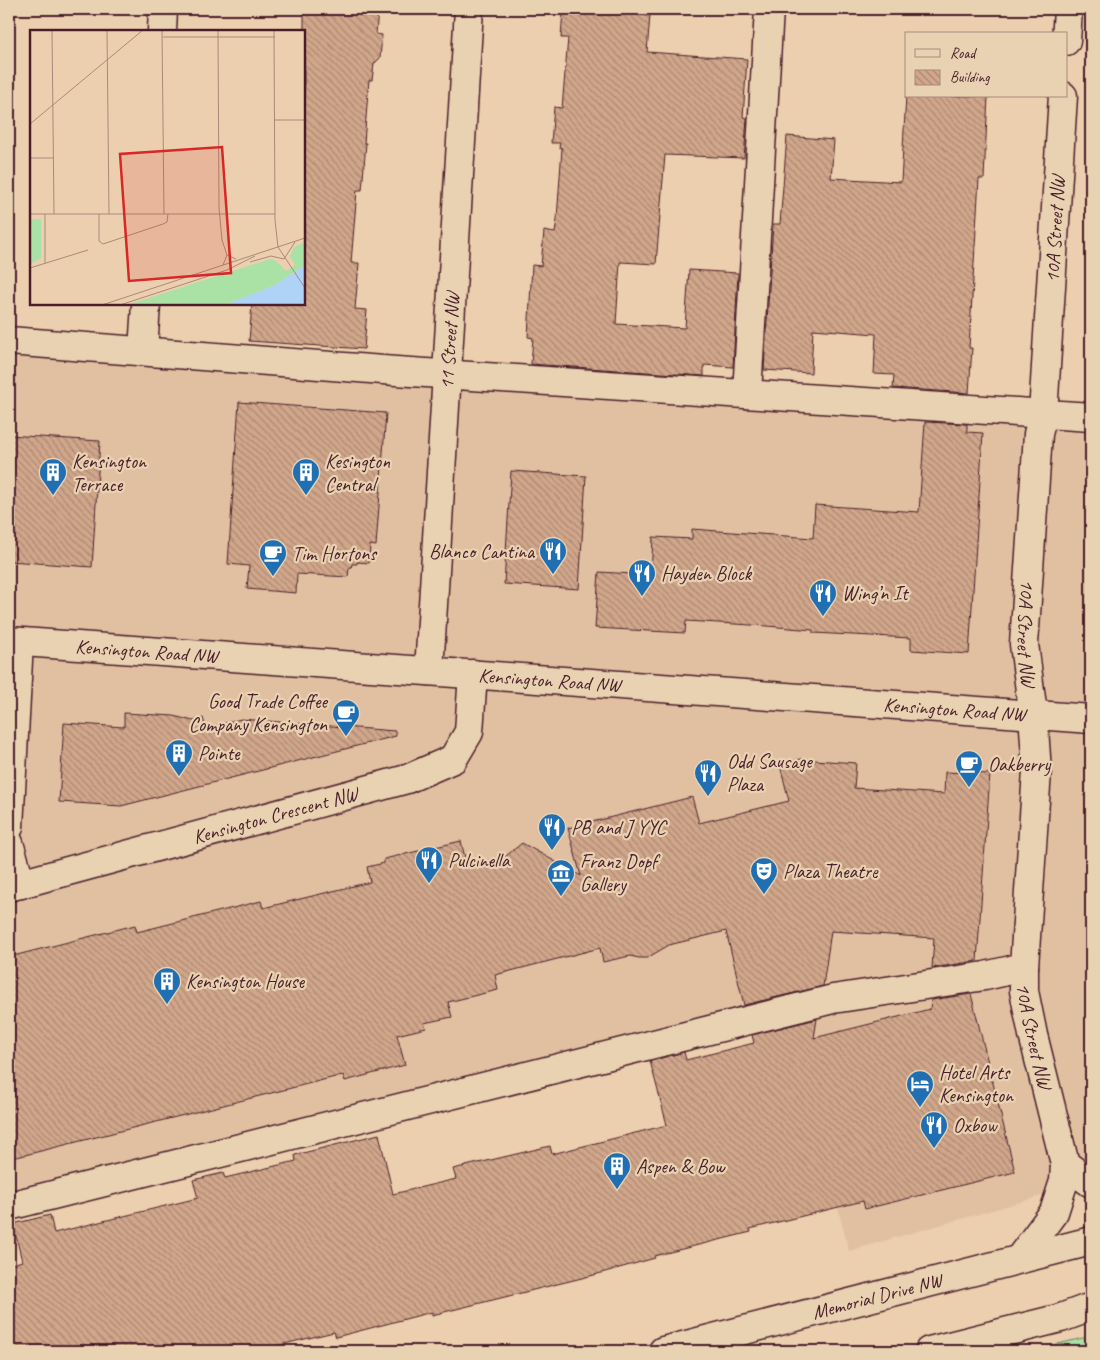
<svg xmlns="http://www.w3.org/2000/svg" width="1100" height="1360" viewBox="0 0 1100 1360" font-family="Caveat,sans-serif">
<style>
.built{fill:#e1c0a2}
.park{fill:#aae1a4;stroke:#7a8068}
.building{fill:url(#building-back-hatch);stroke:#4a1f2b}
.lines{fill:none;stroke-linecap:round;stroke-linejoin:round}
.minor-casing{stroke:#4a1f2b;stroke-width:31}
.major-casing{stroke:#4a1f2b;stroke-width:31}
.minor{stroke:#e9d2b2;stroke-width:28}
.major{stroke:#e9d2b2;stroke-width:28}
.labels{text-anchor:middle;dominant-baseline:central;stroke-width:4.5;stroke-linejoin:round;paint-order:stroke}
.street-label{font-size:20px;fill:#4a1f2b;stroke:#e9d2b2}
.poi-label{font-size:20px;fill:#4a1f2b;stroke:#e9d2b2;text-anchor:start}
.inset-road{fill:none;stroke:#ab897a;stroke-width:1}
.view{fill:#d62828;fill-opacity:0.15;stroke:#d62828;stroke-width:2.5}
.inset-edge{fill:none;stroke:#4a1f2b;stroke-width:2.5}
</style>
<defs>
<pattern id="building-back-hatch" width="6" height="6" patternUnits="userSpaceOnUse" patternTransform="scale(1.25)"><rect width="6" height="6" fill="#d1a78b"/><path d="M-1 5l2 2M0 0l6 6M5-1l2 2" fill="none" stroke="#ac8772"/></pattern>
</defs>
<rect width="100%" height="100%" fill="#eccfae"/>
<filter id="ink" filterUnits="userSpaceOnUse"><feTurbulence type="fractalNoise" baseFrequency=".02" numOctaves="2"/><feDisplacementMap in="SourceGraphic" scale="10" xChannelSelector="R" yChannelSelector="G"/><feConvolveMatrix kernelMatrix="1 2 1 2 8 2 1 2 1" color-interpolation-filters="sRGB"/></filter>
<g filter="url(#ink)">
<path class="built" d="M9,341L1091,418V1182L849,1251L789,1020L9,1199Z"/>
<path class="park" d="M1091,1336V1351H1029Z"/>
<path class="building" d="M304,9H378L376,34L382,35L380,58L374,64L372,80H369L364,143H366L362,190H357L351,263H359L355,309L367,310L364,349L249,341L252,304H304Z
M563,9H642V15H650L647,52L747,59L743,117L747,118L744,158L665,155L656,264L620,262L616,324L685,328L689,270L738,273L733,367L704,365V376L531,364L533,338L528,337L532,265L541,266L544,231L555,233L557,219L562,148L559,147L560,143H551L554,107L562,108L568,38H561Z
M906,96H988L984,179H979L969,348H972L969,393L893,388L894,375L874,374L876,334L813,329L811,373L764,370L773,224H780L787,136L834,140L831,178L901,182Z
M239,402L386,413L376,546L370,545L369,563L357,562V564H352L351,568H349L348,577L297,574L296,593L247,589L249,566L228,564Z
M925,422L967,424V432L983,433L969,654L911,650V638L813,633V630L767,626L686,621L685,633L595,628L599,572L651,575L653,537L692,539V529L813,538L815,505L919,512Z
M9,435L100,441L92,567L9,561Z
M511,471L586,476L579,589L504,584Z
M124,713L174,716L193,721L203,718L206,728L241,719L395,731L396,736L121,806L59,802L64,723L124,727Z
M801,759L856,763L854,788L944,794L945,772L990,774L977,961L932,968L934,938L831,931L823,986L744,1005L726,931L669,945L647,958H639L630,956L603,962L600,948L495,975L498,990L448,1002L452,1017L424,1023L426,1028L397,1035L405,1065L345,1081L343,1075L9,1159V957L135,925L137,932L261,901L263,908L370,882L367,867L384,863V859L461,841L467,866L506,856L522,843L581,876L568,828L692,797L699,823L789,801L780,765Z
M971,994L1015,1172L865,1209L863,1201L750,1229L751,1232L654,1256L655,1258L594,1275L432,1315V1312L336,1337L334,1332L255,1351H9V1265L22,1261L13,1224L50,1215L54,1233L198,1198L193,1180L223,1173L225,1178L296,1161L295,1155L379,1134L393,1194L456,1179L453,1169L550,1146L552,1154L667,1125L650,1061L684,1052L686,1060L754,1043L752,1035L817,1019L814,1038L930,1009L931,1000Z"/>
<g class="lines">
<g class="minor-casing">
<g id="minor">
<path d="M162,31L163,9"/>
<path d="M1066,41L1068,9"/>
<path id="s1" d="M1063,96L1043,414L1038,434L1024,644L1033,714L1037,771L1024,967V991L1033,1035L1065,1164"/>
<path d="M9,341L396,371L1091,417"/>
<path d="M143,351L146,304"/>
<path d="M747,394L769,9"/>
<path id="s2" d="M9,641L1091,719"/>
<path id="s3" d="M429,671L469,9"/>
<path d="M9,827L19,642"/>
<path d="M9,843L21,884"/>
<path id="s4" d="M9,887L407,779L453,759L469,732L473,674"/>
<path d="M9,1206L833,999L985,976L1024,967"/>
</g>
</g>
<g class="major-casing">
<g id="major">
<path d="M1065,1164L1091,1183"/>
<path d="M1019,1259L1054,1212L1064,1181L1065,1164"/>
<path id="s5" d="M663,1351L1091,1241"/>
<path d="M929,1351L1061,1318L1091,1307"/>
</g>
</g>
<use href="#minor" class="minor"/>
<use href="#major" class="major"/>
</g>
</g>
<defs>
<g id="building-pin" transform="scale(1.4375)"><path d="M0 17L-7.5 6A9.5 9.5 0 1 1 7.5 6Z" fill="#1f6fb2" stroke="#e9d2b2"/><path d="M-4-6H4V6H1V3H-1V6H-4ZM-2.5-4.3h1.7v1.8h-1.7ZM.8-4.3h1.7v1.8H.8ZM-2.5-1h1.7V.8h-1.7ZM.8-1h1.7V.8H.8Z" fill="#fff"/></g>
<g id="restaurant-pin" transform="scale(1.4375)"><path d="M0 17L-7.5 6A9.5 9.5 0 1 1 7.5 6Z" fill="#1f6fb2" stroke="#e9d2b2"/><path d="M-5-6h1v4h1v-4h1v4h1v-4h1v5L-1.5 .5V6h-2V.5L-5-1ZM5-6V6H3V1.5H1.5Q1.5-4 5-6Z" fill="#fff"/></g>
<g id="cafe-pin" transform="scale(1.4375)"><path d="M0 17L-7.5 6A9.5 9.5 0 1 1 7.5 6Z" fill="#1f6fb2" stroke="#e9d2b2"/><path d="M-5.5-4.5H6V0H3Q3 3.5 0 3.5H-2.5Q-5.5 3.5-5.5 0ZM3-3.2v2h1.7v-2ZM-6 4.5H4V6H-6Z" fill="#fff"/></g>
<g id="theatre-pin" transform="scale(1.4375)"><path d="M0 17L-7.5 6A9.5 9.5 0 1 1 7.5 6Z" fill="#1f6fb2" stroke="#e9d2b2"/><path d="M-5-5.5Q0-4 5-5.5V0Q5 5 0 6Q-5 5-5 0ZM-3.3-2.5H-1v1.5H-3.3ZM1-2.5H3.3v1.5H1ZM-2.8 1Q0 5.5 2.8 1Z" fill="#fff"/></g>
<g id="museum-pin" transform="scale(1.4375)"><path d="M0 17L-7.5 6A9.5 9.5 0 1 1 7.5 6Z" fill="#1f6fb2" stroke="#e9d2b2"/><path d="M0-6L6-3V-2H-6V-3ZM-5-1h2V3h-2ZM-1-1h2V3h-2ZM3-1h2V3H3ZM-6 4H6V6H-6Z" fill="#fff"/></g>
<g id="hotel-pin" transform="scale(1.4375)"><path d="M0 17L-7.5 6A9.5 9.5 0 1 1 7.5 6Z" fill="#1f6fb2" stroke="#e9d2b2"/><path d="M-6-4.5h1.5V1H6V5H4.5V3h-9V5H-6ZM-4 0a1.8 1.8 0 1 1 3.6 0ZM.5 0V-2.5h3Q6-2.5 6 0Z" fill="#fff"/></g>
</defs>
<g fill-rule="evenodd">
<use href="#building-pin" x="53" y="472"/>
<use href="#building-pin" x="306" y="472"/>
<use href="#restaurant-pin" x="553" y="551"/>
<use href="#cafe-pin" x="273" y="553"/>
<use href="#restaurant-pin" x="642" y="573"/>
<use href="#restaurant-pin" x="823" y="593"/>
<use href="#cafe-pin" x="346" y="713"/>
<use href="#building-pin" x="179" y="753"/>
<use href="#cafe-pin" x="969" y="764"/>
<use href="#restaurant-pin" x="708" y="773"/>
<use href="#restaurant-pin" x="552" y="827"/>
<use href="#restaurant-pin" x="429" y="860"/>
<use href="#theatre-pin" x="764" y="871"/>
<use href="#museum-pin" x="561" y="873"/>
<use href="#building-pin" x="167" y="981"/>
<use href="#hotel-pin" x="920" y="1084"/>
<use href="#restaurant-pin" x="934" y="1125"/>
<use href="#building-pin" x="617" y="1166"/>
</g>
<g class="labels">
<g class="street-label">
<text transform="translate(1055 229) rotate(-87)">10A Street NW</text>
<text stroke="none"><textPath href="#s3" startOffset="331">11 Street NW</textPath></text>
<text stroke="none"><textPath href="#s1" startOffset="539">10A Street NW</textPath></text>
<text stroke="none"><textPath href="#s2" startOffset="138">Kensington Road NW</textPath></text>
<text stroke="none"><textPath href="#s2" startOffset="542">Kensington Road NW</textPath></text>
<text stroke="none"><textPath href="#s2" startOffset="948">Kensington Road NW</textPath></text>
<text stroke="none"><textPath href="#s4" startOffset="276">Kensington Crescent NW</textPath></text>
<text stroke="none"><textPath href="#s1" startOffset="944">10A Street NW</textPath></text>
<text stroke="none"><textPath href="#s5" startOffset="221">Memorial Drive NW</textPath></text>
</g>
<g class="poi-label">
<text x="72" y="461">Kensington<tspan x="72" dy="23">Terrace</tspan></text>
<text x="325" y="461">Kesington<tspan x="325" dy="23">Central</tspan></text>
<text x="534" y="551" text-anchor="end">Blanco Cantina</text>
<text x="292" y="553">Tim Hortons</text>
<text x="661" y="573">Hayden Block</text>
<text x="842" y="593">Wing’n It</text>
<text x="327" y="701" text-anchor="end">Good Trade Coffee<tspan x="327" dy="23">Company Kensington</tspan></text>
<text x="198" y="753">Pointe</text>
<text x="727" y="761">Odd Sausage<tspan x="727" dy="23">Plaza</tspan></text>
<text x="988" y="764">Oakberry</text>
<text x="571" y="827">PB and J YYC</text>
<text x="448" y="860">Pulcinella</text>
<text x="580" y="861">Franz Dopf<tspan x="580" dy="23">Gallery</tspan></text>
<text x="783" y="871">Plaza Theatre</text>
<text x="186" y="981">Kensington House</text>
<text x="939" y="1072">Hotel Arts<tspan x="939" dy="23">Kensington</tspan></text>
<text x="953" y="1125">Oxbow</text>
<text x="636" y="1166">Aspen &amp; Bow</text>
</g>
</g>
<g transform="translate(30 30)">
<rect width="275" height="275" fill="#eccfae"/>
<path d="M0,189H11V228L0,234ZM275,212V235L245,255L194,275H97L240,229L246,231L256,241L265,235L260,226L264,217Z" fill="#aae1a4"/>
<path d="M275,235V272L271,275H195L245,255Z" fill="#aed3f7"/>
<path class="inset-road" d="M22,0L24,184M77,0L79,184M132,0L134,184M188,0L189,178L192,210L197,225M244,0L245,190L248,217M133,7H245M245,90H275M0,94L113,0M0,128H23M0,184H245M15,184V233M69,184V211L73,214L133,194L137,192L138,184M248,217L275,258M254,229L265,212M220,232L241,226L254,229M193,235L197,225L206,229M0,238L58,220M72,275L275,208M90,275L197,240L225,226"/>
<path class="view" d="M192,117L201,243L99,251L90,124Z"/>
<rect width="275" height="275" class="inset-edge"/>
</g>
<rect width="1100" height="1360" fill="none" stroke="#e9d2b2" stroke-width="30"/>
<rect x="15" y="15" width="1070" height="1330" fill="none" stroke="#4a1f2b" stroke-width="2" filter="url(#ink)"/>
<rect x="905" y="32" width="162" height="65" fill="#e9d2b2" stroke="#a98a7c"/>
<rect x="915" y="49" width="25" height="8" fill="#e9d2b2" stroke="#a98a7c"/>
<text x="950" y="58" font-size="15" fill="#4a1f2b">Road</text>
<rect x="915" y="70" width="25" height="15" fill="url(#building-back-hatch)" stroke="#a98a7c"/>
<text x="950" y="82" font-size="15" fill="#4a1f2b">Building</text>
</svg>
